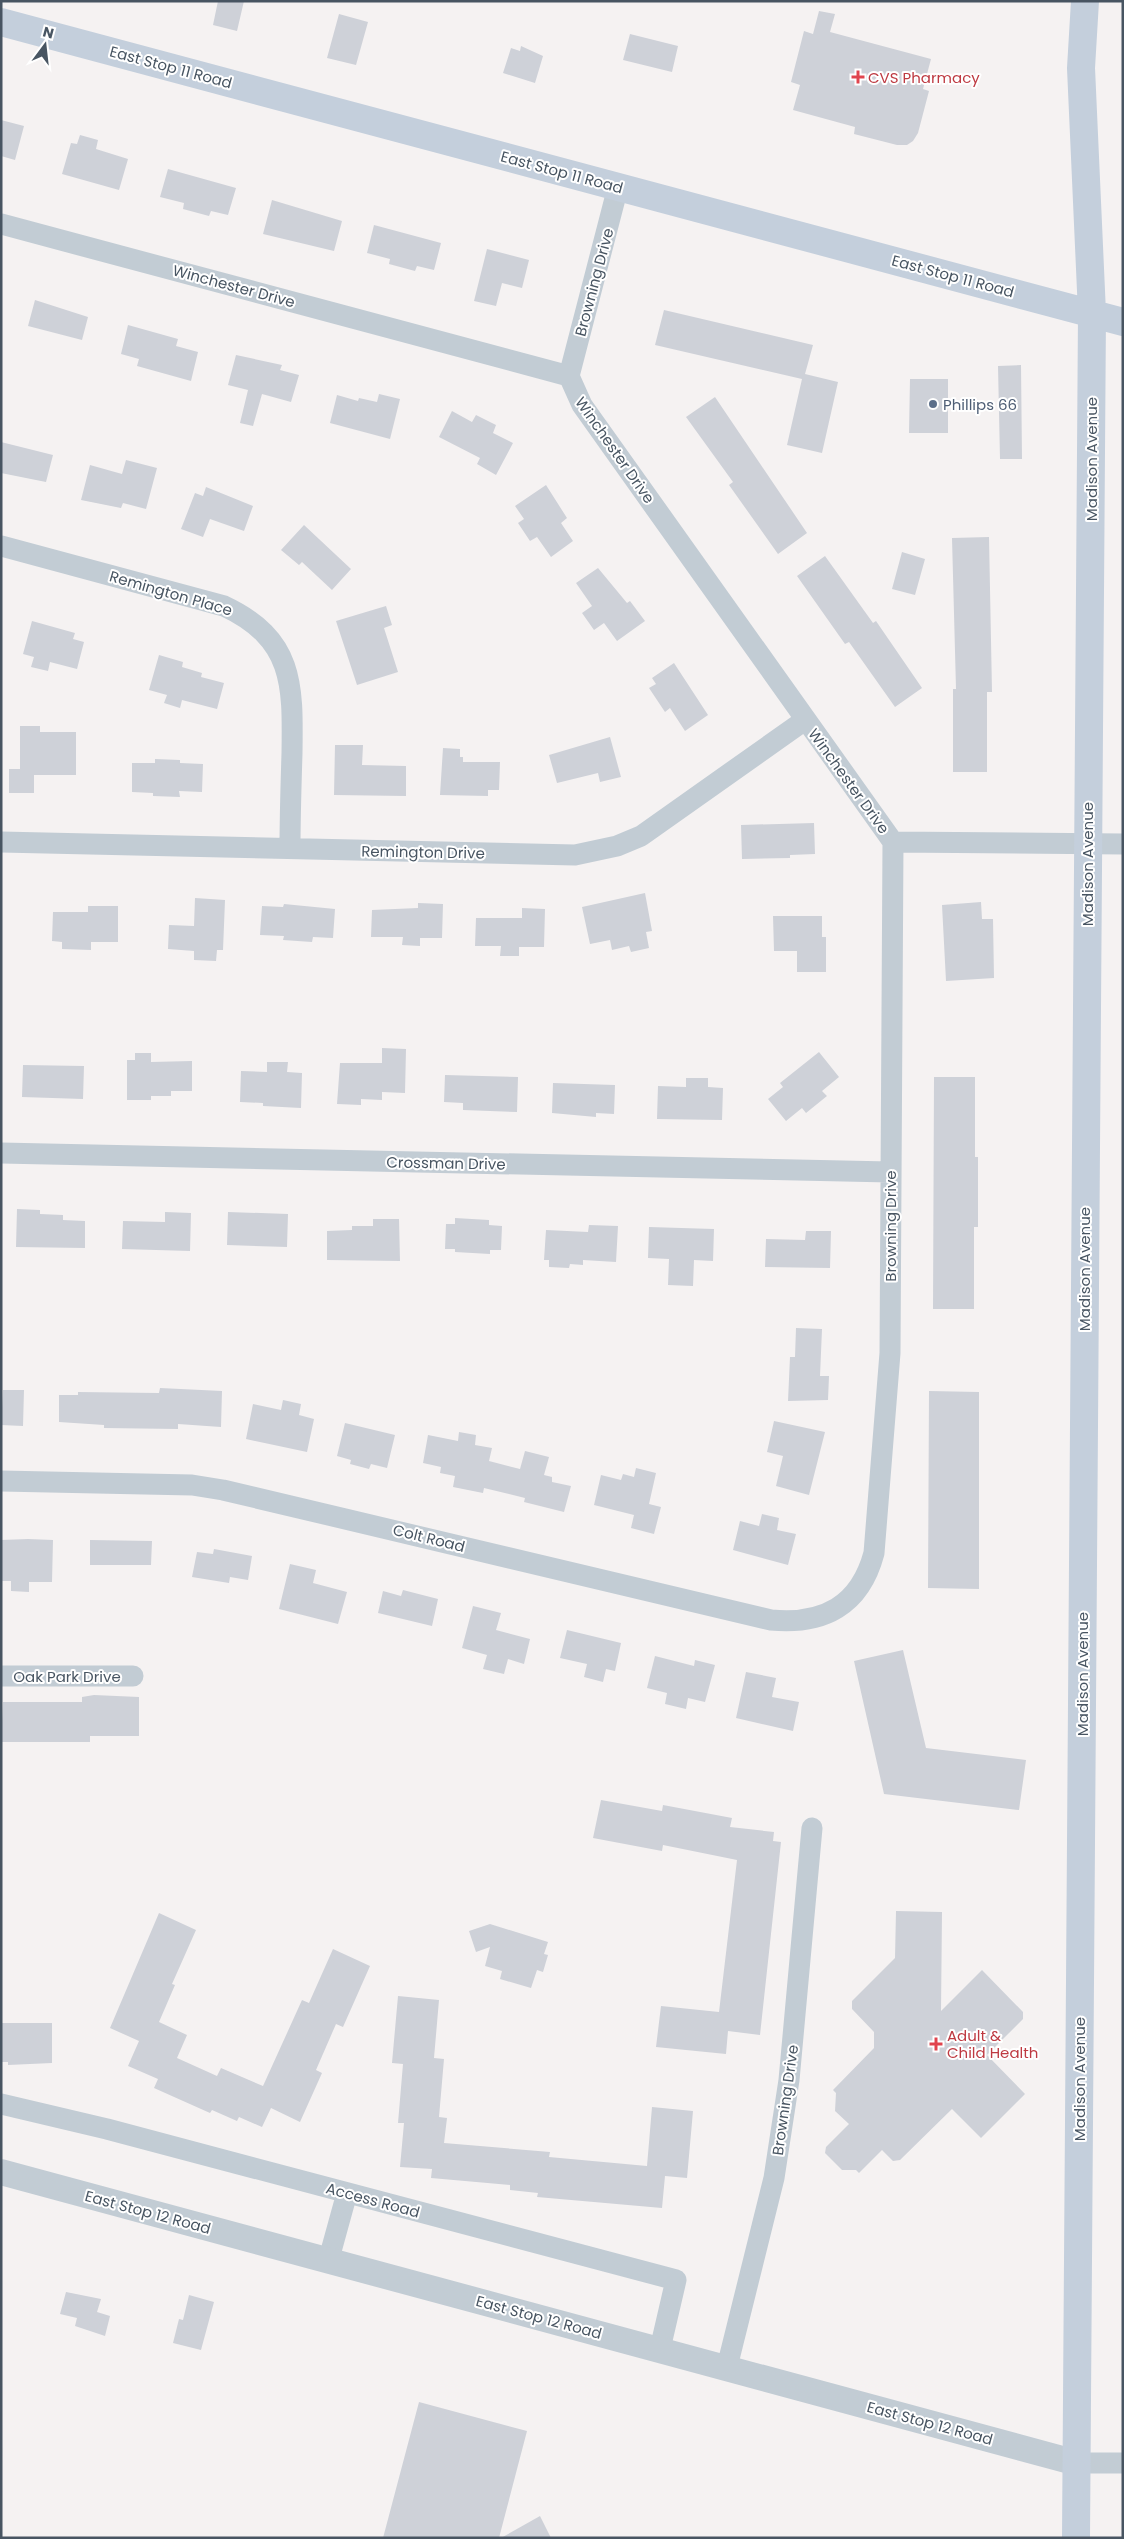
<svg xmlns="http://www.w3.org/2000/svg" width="1124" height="2539" viewBox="0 0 1124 2539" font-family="Poppins,sans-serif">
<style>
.building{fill:#ced1d8}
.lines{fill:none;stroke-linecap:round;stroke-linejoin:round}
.minor{stroke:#c2ccd4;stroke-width:21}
.tertiary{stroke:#c2ccd4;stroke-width:26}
.secondary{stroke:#c4cfdc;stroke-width:28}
.health-dot{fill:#e0444e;stroke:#fff;stroke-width:2}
.service-dot{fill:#5c6f8a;stroke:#fff;stroke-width:2}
.labels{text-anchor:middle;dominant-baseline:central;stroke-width:4;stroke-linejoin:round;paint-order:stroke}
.street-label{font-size:15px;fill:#485562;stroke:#fff}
.health-label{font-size:15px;fill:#be3a42;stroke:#fff;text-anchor:start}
.service-label{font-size:15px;fill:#4e5e75;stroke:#fff;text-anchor:start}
</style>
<rect width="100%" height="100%" fill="#f5f2f2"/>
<path class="building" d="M218,1H244L237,31L213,25Z
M819,11L835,14L830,32L931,59L923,89L929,91L918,133L913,141L907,145H897L854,134L855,127L793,110L800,85L791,82L804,31L813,34Z
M339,14L368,22L356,65L327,58Z
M630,34L678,46L672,72L623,60Z
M521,46L543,56L535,83L503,73L511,48L520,51Z
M1,120L24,126L15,160L1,156Z
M80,135L98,140L96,149L128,159L119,190L62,174L71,143L77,144Z
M168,169L236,188L228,215L211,211L209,216L183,209L184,203L160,197Z
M272,200L342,221L334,251L263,234Z
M374,225L441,243L434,270L417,266L415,271L389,264L390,259L367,253Z
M487,249L529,260L522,288L502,283L496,306L474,301Z
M35,300L88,317L82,340L28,326Z
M664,310L813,345L805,374L838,382L822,453L787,445L802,379L655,345Z
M128,325L178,339L176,346L198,352L191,381L137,366L139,359L121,354Z
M236,355L282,365L280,370L299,375L291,402L262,394L253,426L240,423L248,390L228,385Z
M1021,365L1022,459H1000L998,366Z
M910,379H948V433H909Z
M379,394L400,399L390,439L330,423L337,395L358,401L359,398L377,402Z
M715,397L807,533L778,554L729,485L733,482L686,417Z
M452,411L472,422L476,415L496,425L493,433L513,443L496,475L477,464L480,458L439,437Z
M1,442L53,455L46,482L1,473Z
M126,460L157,468L146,509L123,503L121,508L81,500L90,465L122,474Z
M546,485L567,518L561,523L573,541L551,557L537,537L530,541L518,523L524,519L515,506Z
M206,487L253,506L244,531L210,519L203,537L181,529L195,493L203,496Z
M304,525L351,569L332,590L302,562L299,565L281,550Z
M989,537L992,692H987V772H953V689H956L952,538Z
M902,552L925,559L915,595L892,589Z
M825,556L873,623L876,621L922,688L895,707L849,642L845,644L797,576Z
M598,568L627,603L630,601L645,621L617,641L604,623L594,630L582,613L592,606L576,583Z
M386,606L392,625L384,628L398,672L357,685L336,621Z
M32,621L75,633L73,639L84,642L77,669L50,662L48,671L31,667L34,657L23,654Z
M159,655L183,662L182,667L202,673L201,677L224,683L217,709L182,700L180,708L164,703L167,695L149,690Z
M674,663L708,715L685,731L670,708L665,712L649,688L656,684L652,678Z
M20,726H40V732H76V775H34V793H9V769H20Z
M610,737L621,777L600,782L598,773L557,783L549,755Z
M335,745H363L362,765L406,766V796L334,795Z
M443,748L460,749V757H463V762H500L499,790H488V796L440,795Z
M155,759L180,760V763L203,764L202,792L179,791L180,797L153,796V793L132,792V763H155Z
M814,823L815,854L790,855V858L742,859L741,825Z
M645,893L652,931L646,932L649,948L631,952L629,946L612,950L610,940L590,944L582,907Z
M195,898L225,900L223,950H217L216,961L194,960V951L168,949L169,925L194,926Z
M981,902L982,919H993L994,978L946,981L942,905Z
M418,903L443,904L442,938H420V946L402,945L403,937H371L372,910L418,908Z
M284,904L335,909L333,938L313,937L312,942L283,940L284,936L260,935L262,906L283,907Z
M88,906H118V942H91V950L62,949V942L52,941L53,912H88Z
M522,908L545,909L544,947H519V956H500L501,946H475L476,918H522Z
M773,916H822V937H826V972H797V951H774Z
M382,1048L406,1049L405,1093L382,1092V1100L361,1099V1105L337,1104L340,1063H382Z
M819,1052L839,1077L822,1091L827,1096L806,1113L802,1108L786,1121L768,1099L783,1087L780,1083Z
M135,1053H151V1062L192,1061V1091H171V1096H151V1100H127V1060H135Z
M267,1062H288L287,1072L302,1073L301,1108L263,1106V1103L240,1102L241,1071L267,1072Z
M23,1065L84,1066L83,1099L22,1097Z
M445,1075L518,1077L517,1112L463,1110V1103L444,1102Z
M934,1077H975V1157H978V1227H974V1309H933Z
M686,1078H708V1087L723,1088L722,1120L657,1119L658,1086L686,1087Z
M553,1083L615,1085L614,1114L596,1113V1117L552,1113Z
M17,1209L40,1210V1214L63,1215V1220L85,1221V1248L16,1247Z
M165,1212L191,1213L190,1251L122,1249L123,1221L165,1222Z
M228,1212L288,1214L287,1247L227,1245Z
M455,1218L489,1220V1225L502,1226L501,1250H490V1254L455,1252V1249H445L446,1224H455Z
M373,1219H399L400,1261L327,1260V1231L352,1230V1226H373Z
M589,1225L618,1226L616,1262L583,1260V1265L570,1264L569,1268L549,1267V1260H544L546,1230L588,1232Z
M649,1227L714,1229L713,1261L694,1260L693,1286L668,1285L669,1259L648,1258Z
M806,1231H831L830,1268L765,1267L766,1239L805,1240Z
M796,1328L822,1329L820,1376H829L828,1400L788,1401L790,1357H795Z
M160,1388L222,1391L221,1427L178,1424V1429L104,1428V1425L59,1422V1395H78V1392L159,1393Z
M3,1390H24L23,1426L1,1425Z
M929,1391L979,1392V1589L928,1588Z
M283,1400L301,1404L299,1415L314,1419L307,1452L246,1439L253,1404L281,1410Z
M774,1421L825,1432L809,1495L776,1486L783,1456L767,1452Z
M345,1423L395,1435L387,1468L371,1464L369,1469L350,1464L351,1460L337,1456Z
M459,1432L476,1435L475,1445L492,1448L489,1461L520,1469L525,1451L549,1457L544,1475L552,1477V1482L571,1486L564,1512L524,1502L525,1498L484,1488L483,1493L453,1487L455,1476L440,1473L441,1467L423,1463L428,1435L458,1441Z
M636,1468L656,1473L649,1504L661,1507L654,1534L631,1528L634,1515L594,1505L601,1475L621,1480L623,1474L634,1477Z
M762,1514L779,1518L777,1530L796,1534L788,1565L733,1550L740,1521L759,1526Z
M28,1539L53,1540L52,1582H29V1592L11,1591V1581H1V1540Z
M90,1540L152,1541L151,1565H90Z
M214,1549L252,1556L248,1580L230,1577L229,1583L192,1577L197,1552L213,1554Z
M290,1564L316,1570L313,1583L347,1592L338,1624L279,1609Z
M403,1590L438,1599L432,1626L378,1613L383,1591L401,1596Z
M473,1606L501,1613L496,1630L530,1639L524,1664L508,1659L504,1674L483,1669L487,1655L462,1648Z
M567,1630L621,1643L615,1671L606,1669L603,1682L584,1677L587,1664L560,1658Z
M903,1650L926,1748L1026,1760L1019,1810L884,1794L854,1661Z
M655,1656L694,1666L695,1660L715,1665L705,1702L688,1698L686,1709L665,1704L667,1693L647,1688Z
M746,1672L776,1678L772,1697L799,1702L793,1731L736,1718Z
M94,1695L139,1697V1736H90V1742H1L3,1702H82V1697Z
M601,1800L662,1811L663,1805L732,1818L730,1827L774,1832L773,1841L781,1842L760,2035L728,2031L726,2054L656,2047L661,2006L719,2012L737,1860L663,1845L662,1851L593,1838Z
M896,1911L942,1912L941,2011L982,1970L1023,2012V2019L987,2055L1025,2094L981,2138L952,2109L900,2160L893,2161L882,2150L859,2173L856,2170H842L825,2153L826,2147L849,2124L835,2111L836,2093L833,2090L874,2048V2032L852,2009V2001L895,1958Z
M159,1913L196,1930L172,1984L175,1985L159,2022L187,2035L177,2058L217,2076L221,2068L263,2086L302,2000L309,2003L333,1949L370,1966L343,2027L336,2024L316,2070L322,2073L300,2122L271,2108L262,2127L239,2117L237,2121L212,2110L210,2113L154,2088L158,2079L128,2066L139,2041L110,2028Z
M490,1924L548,1942L544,1954L548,1955L543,1972L537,1970L531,1988L500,1979L502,1971L485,1966L490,1947L476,1952L469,1931Z
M398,1996L439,2000L434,2058L444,2059L439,2117L447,2118L444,2143L550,2152L549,2157L647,2166L652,2107L693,2111L687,2178L665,2176L662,2208L537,2197L538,2193L510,2190V2185L431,2178L432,2169L400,2167L404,2123H398L403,2064L392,2063Z
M1,2023H52V2063L8,2065V2062H1Z
M66,2292L101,2299L97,2312L110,2316L105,2336L75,2326L77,2318L60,2314Z
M189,2295L214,2302L201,2350L173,2343L179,2319L183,2320Z
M419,2402L527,2431L499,2538H383Z
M540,2516L551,2538H501Z"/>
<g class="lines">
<path class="minor" d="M1,224L569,376L582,405L893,842L1123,844
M569,376L618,187
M1,546L224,606C294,639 293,684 292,753C291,785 290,816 290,848
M1,842L575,855L617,846L641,836L805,720
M1,1153L890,1172
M1,1481L192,1485L223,1490L771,1620C823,1625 860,1606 874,1553L890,1353L893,842
M1,1676H133
M1,2104L107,2129L676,2280L660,2349
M328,2262L347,2193
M727,2367L774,2178L789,2080L812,1828
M1077,2463H1123"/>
<path class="tertiary" d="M1,2172L1077,2463"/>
<path class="secondary" d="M1,22L1123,322
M1076,2538L1092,313L1081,68L1085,1"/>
</g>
<g class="health-dot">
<path d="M855.5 69.5h5v5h5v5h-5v5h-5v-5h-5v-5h5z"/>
<path d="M933.5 2036.5h5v5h5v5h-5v5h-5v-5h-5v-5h5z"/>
</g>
<circle class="service-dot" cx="933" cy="404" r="5"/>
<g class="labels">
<g class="street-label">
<text transform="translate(171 67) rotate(15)">East Stop 11 Road</text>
<text transform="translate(562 172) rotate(15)">East Stop 11 Road</text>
<text transform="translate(953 276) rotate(15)">East Stop 11 Road</text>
<text transform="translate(594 282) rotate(-75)">Browning Drive</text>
<text transform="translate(234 286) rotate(15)">Winchester Drive</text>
<text transform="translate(615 450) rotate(55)">Winchester Drive</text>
<text transform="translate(1091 459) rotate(-90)">Madison Avenue</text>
<text transform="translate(171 593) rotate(16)">Remington Place</text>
<text transform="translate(849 781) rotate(54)">Winchester Drive</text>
<text transform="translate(423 852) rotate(1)">Remington Drive</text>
<text transform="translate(1087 864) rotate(-90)">Madison Avenue</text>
<text transform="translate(446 1163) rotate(1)">Crossman Drive</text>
<text transform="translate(890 1226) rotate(-90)">Browning Drive</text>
<text transform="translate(1084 1269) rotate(-90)">Madison Avenue</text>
<text transform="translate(429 1538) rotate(14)">Colt Road</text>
<text transform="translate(1082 1674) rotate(-90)">Madison Avenue</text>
<text x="67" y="1676">Oak Park Drive</text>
<text transform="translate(1079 2079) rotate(-90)">Madison Avenue</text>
<text transform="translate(785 2100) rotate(-82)">Browning Drive</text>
<text transform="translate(373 2200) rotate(15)">Access Road</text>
<text transform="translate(148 2212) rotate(15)">East Stop 12 Road</text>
<text transform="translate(539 2317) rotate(15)">East Stop 12 Road</text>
<text transform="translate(930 2423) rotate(15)">East Stop 12 Road</text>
</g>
<g class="health-label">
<text x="868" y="77">CVS Pharmacy</text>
<text x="947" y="2035">Adult &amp;<tspan x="947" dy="17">Child Health</tspan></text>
</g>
<g class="service-label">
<text x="943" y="404">Phillips 66</text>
</g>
</g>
<rect width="1124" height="2539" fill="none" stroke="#485562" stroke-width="5"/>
<g transform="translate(45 45) rotate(15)" stroke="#ffffff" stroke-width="4" paint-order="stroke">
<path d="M0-4L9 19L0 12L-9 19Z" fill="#485562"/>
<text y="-8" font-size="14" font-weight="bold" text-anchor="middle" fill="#485562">N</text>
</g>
</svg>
